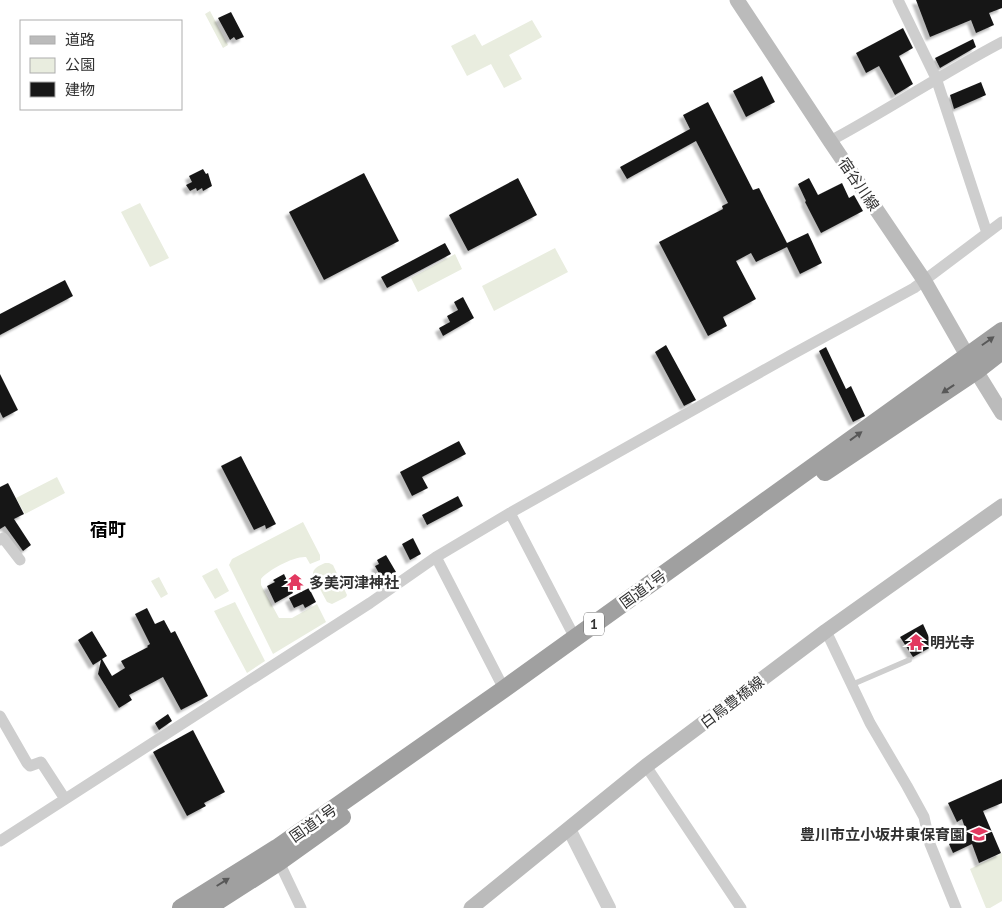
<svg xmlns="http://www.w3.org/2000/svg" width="1002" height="908" viewBox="0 0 1002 908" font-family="'PT Sans','Noto Sans JP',sans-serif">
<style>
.green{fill:#e9eddf}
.building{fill:#181818;filter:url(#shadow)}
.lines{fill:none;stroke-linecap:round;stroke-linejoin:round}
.service{stroke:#cecece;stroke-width:5.5}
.minor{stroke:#cecece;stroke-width:11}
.tertiary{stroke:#cecece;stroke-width:14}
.secondary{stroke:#bbb;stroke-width:15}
.trunk{stroke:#a0a0a0;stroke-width:18}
.oneway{fill:#585858}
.labels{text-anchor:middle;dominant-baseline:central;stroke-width:5;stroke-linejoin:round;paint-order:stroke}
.shield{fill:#fff;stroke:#6f6f6f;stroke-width:1}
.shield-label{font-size:14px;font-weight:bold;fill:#313131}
.street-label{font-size:15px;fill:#313131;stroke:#fff}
.poi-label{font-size:15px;font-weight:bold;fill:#313131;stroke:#fff;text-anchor:start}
.quarter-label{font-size:18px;font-weight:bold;fill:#000;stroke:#fff}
</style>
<defs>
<filter id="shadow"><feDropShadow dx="-4" dy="4" stdDeviation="1" flood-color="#0004"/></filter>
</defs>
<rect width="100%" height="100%" fill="#fff"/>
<path class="green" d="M210,11L228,45L223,48L205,14Z
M532,20L542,37L509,55L522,79L504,88L491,64L467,76L451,46L475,34L482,46Z
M140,203L169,258L150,267L121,212Z
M555,248L568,272L494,311L482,286Z
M455,254L462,269L418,292L411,278Z
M57,477L65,493L25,514L16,498Z
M303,522L320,555V560L310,564L306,557C294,556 268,570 261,579V585L279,618H292L317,604L326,622L273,654L229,565L232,559Z
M325,563H329L333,565L347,595L346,597L332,604L327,602L313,576C312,568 319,566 325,563Z
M217,568L229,591L215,599L202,576Z
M159,577L168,594L161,598L151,581Z
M235,602L265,661L247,673L214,611Z
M1002,853V901L990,908H986L970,869Z"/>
<path class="building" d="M916,0H1002V8L989,13L994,25L976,33L971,20L930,37Z
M231,12L244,37L236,40L234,37L230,40L218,18Z
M903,28L913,48L899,56L913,84L895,95L879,66L866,73L856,53Z
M973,39L976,47L940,68L935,58Z
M762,76L775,102L746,117L733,91Z
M981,82L986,95L954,109L950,95Z
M708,102L753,190L759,188L787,243L808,233L822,263L800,274L787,247L756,262L751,253L736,261L756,299L723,317L727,326L708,336L659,242L723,209L722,206L728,203L709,166L696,141L627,179L620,167L690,129L683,115Z
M203,169L206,174L208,173L212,186L203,191L202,188L197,191L196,188L190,191L186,185L192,182L189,176Z
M364,173L399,241L324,280L289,212Z
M518,178L537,215L468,251L449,215Z
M809,178L818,195L842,183L849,198L854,195L863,211L821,233L805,202L806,201L798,184Z
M445,243L451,254L387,288L381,277Z
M65,280L73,296L0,335V314Z
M463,297L474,318L443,336L439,328L450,322L447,316L458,310L454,302Z
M666,345L696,400L684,406L655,352Z
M826,347L846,389L851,386L865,416L853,422L819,351Z
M0,374L18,410L3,418L0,412Z
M459,441L466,454L422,477L428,488L412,496L400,472Z
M241,456L276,524L266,529L265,525L254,530L221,466Z
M8,483L24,514L14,519L31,545L23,551L5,526L0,529V487Z
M458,496L463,506L427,525L422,515Z
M413,538L421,554L410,560L402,544Z
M386,555L396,572L382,579L375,566L379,564L377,560Z
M284,574L293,593L275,603L267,586L275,582L273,580Z
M309,588L316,602L305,608L303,604L294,608L289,598Z
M147,608L155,624L164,620L171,633L175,631L208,696L181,710L163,677L129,695L132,700L119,708L98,674L101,660L93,665L78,640L92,631L107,656L102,659L112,676L125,668L121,661L148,647L147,646L150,644L135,614Z
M923,624L933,646L913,657L900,637Z
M168,714L172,721L159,730L155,723Z
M193,730L225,792L204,803L206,806L187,816L153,752Z
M1002,779V803L983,811L1001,853L979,863L972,844L953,853L949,844L967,834L962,819L957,822L948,803Z"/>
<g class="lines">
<path class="service" d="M851,685L909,660"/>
<path class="minor" d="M898,0L936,78L987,233
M830,141C888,110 943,73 1002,42
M510,513L575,638
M0,540L3,538L20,560
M436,557L504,689
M826,631L870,723L907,786L924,817L930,844L956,908
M0,716L27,763L30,766L41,762L65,799
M646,766L741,908
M0,841L370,603L436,557L510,513L791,355L914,288L1002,222
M279,862L301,908"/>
<path class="tertiary" d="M569,829L609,908"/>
<path class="secondary" d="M737,0L830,141L924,280L976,371L1002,413
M471,908L646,766L826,631L1002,506"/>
<path class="trunk" d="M825,472L976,371L1002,351
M181,908L277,848L504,689L1002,331
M207,908L279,862L342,817"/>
</g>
<defs><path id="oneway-solid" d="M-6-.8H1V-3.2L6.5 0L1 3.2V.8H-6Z" transform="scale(1.25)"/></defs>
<g class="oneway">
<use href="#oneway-solid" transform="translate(988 341) rotate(-35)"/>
<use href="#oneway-solid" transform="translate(948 389) rotate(146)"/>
<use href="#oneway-solid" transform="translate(856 436) rotate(-36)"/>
<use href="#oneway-solid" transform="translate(223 882) rotate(-32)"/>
</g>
<defs>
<g id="temple-bare" transform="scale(1.35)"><path d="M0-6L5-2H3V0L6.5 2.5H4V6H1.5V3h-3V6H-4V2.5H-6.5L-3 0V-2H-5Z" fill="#e23960" stroke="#fff" stroke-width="2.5" paint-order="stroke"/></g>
<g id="school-bare" transform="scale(1.35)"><path d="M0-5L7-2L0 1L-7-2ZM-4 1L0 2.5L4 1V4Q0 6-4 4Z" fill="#e23960" stroke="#fff" stroke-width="2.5" paint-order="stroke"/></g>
</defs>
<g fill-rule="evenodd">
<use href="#temple-bare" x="295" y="582"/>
<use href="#temple-bare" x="916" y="642"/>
<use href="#school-bare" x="979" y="834"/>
</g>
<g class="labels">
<rect class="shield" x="584" y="612.5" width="20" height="23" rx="4"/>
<g class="shield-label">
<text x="594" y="624">1</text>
</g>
<g class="street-label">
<text transform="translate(859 184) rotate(56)">宿谷川線</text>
<text transform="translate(643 589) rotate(-36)">国道1号</text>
<text transform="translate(732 702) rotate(-37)">白鳥豊橋線</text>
<text transform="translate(313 823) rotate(-35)">国道1号</text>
</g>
<g class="poi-label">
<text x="309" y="582">多美河津神社</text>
<text x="930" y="642">明光寺</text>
<text x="965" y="834" text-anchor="end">豊川市立小坂井東保育園</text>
</g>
<g class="quarter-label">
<text x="108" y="529">宿町</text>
</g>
</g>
<rect x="20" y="20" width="162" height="90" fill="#ffffff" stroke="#adadad"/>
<rect x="30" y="36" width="25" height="8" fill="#bbbbbb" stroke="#adadad"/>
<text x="65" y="45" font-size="15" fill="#313131">道路</text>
<rect x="30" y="58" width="25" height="15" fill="#e9eddf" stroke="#adadad"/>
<text x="65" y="70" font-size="15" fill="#313131">公園</text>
<rect x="30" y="82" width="25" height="15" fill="#181818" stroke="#adadad"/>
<text x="65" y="95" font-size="15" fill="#313131">建物</text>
</svg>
